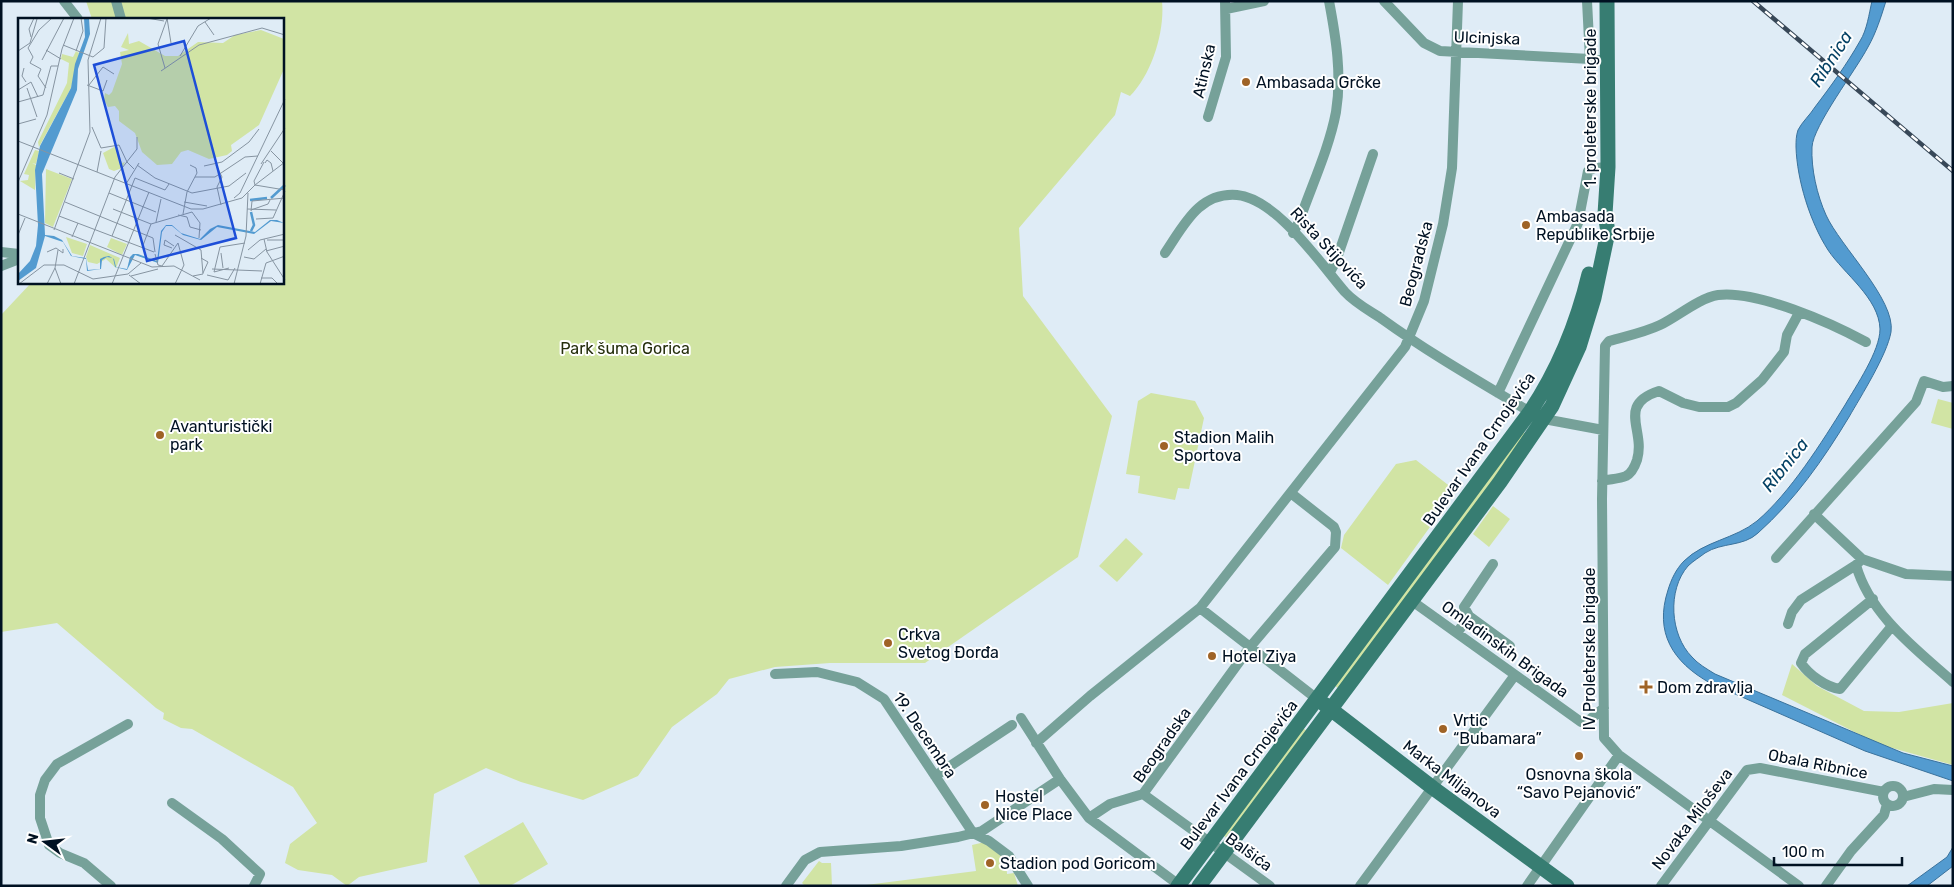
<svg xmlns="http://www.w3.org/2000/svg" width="1954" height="887" viewBox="0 0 1954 887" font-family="Rubik,sans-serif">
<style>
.green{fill:#d1e4a4}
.water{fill:#539bd0;stroke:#3a729c}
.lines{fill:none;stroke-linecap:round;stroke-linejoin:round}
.street{stroke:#76a199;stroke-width:10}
.secondary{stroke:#377d72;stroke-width:15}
.rail-casing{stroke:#384858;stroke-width:4.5}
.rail{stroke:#fff;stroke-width:2.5;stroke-dasharray:8;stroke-linecap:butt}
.poi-dot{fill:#9f6326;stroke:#fff;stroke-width:2}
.labels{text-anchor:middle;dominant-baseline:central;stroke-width:4;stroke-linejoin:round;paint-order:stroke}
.street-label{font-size:16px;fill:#012;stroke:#fff}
.poi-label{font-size:16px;fill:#012;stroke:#fff;text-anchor:start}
.park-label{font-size:16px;fill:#252e0c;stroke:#fff}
.water-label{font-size:18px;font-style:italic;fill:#064265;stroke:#fff}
.inset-river{fill:none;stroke:#539bd0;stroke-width:2.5}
.inset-road{fill:none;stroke:#8694a1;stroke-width:1}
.view{fill:#1d4ed8;fill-opacity:0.15;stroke:#1d4ed8;stroke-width:2.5}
.inset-edge{fill:none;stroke:#012;stroke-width:2.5}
</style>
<rect width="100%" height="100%" fill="#dfecf6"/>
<path class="green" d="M86,1H1162C1165,31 1152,74 1130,96L1121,92L1115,115L1019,228L1023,296L1112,416L1078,557L925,663H830L775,667L729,679L717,694L672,727L638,776L583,800L521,782L486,768L434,794L427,862L359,877L347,886L332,875L298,870L285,863L290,844L317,823L293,787L192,729L181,728L163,719L164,713L156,708L57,623L1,632V315L31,283L282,282V19H92Z
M1151,393L1195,401L1204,418L1189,489L1178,488L1175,500L1138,493L1140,476L1126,474L1138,401Z
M1938,399L1953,403V429L1931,423Z
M1521,430L1526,434L1341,690L1335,686Z
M1416,460L1456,491L1388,585L1341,548L1344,535L1396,464Z
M1493,506L1510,519L1489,547L1473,534Z
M1126,538L1143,554L1117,582L1099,566Z
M1792,664L1817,686L1864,711L1899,712L1953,703V765L1878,744L1782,695Z
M1303,728L1308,732L1228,839L1223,835Z
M523,822L548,864L510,886H481L464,856Z
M985,842L1006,858L1007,874L1014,873L1018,886H858L976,871L972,845Z
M819,861L822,863H831L832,886H805L802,883Z"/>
<path class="water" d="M1872,1H1886C1881,17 1876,33 1868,47C1856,70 1813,126 1812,147C1811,169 1817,195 1826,215C1840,246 1896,300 1891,332C1887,355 1861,396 1849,417C1823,460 1795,500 1758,533C1743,547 1722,542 1705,553C1700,557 1693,561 1688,566C1667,590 1670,635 1692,657C1698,664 1707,669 1715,674L1903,753L1953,766V781L1865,751L1710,683C1673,662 1654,633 1668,590C1671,580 1676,569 1684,561C1704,541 1735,539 1757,521C1790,493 1822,442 1845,405C1856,386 1880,351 1880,329C1879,298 1844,274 1828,250C1810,222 1797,180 1796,147C1796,141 1796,136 1798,130C1802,122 1810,115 1815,107C1831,86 1847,64 1860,41C1867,30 1869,14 1872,1Z
M1953,847V866L1927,886H1907L1947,857Z"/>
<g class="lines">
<path class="street" d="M64,1L78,19
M116,1L121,19
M1384,1L1424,43L1440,51L1609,60
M1587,1L1590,59
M1226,9L1264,1
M1208,117L1226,57L1225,1
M1293,233L1299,222C1311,187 1329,149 1336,112C1342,75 1336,38 1329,1
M1,252L19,254
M1165,253C1184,225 1199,192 1237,195C1277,199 1320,263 1345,292C1355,303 1370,311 1382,319C1429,353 1480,382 1530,412L1544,419L1603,430
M1,266L19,259
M1330,272L1336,261L1373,154
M1498,393L1578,223L1588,171L1595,168L1608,167
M1602,481C1610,479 1619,479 1626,476C1632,473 1635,466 1637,460C1646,430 1616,405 1659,391L1683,403L1699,407H1728L1736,403L1762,380L1784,352L1787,335L1799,313
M1814,514L1862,559
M1776,558L1916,402L1924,381L1943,387L1953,386
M1953,576L1906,574L1862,559L1856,565C1870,615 1916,649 1953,682
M1873,599L1805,654L1801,663C1809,675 1826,687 1840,689L1892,626
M1412,601L1581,722L1588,721L1604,708
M1200,608L1317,699
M1469,616L1464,607L1493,564
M1788,624L1792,612L1801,600L1856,565
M1457,633L1469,616L1510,646
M775,674L817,672L857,682L884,699L973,833L989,841L1009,856L1028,886
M1021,718L1060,779L1089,818L1179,885
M1036,743L1090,696L1200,608L1405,347L1424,301L1443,224L1452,168L1458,1
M935,776L1012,725
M1883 796a10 10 0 1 1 20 0a10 10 0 1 1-20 0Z
M1143,794L1250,647L1335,547L1336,532L1334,527L1292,494
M1143,794L1270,886
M1903,797L1934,789L1953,790
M172,803L222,839L260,874L254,886
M1089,818L1110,804L1143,794
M111,886L84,863L60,853L49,845L40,818V795L45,780L57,764L128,724
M786,886L805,860L820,852L901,846L958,837L982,831L1060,779
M1360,886L1515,675
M1527,886L1619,755
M1661,886L1747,770L1760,768L1884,792
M1799,886L1619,755L1604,738L1602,499L1605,346L1609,341C1626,336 1643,333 1660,325C1677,317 1699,298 1718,295C1757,290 1831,323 1866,342
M1826,886L1851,851L1884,815L1887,804"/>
<path class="secondary" d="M1324,704L1433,788L1567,886
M1178,886L1530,412C1558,370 1577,324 1589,274
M1199,886L1500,482L1552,406L1579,347L1594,298L1608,232L1605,214L1608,167L1607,1"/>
<g class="rail-casing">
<path id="rail" d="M1753,1L1953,171"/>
</g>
<use href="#rail" class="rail"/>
</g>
<g class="poi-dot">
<circle cx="1246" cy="82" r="5"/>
<circle cx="1526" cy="225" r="5"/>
<circle cx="160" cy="435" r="5"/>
<circle cx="1164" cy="446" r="5"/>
<circle cx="888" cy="643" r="5"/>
<circle cx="1212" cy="656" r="5"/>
<path d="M1643.5 679.5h5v5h5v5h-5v5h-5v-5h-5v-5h5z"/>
<circle cx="1443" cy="729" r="5"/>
<circle cx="1579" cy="756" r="5"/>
<circle cx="985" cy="805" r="5"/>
<circle cx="990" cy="863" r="5"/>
</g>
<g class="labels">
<g class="street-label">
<text transform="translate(1487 38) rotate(2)">Ulcinjska</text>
<text transform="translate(1204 71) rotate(-77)">Atinska</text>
<text transform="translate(1590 108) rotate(-90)">1. proleterske brigade</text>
<text transform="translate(1329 248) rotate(47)">Rista Stijovića</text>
<text transform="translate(1416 264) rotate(-75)">Beogradska</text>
<text transform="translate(1479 449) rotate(-55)">Bulevar Ivana Crnojevića</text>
<text transform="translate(1505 649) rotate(36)">Omladinskih Brigada</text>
<text transform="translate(1589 649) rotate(-90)">IV Proleterske brigade</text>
<text transform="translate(925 735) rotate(56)">19. Decembra</text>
<text transform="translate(1162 745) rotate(-55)">Beogradska</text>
<text transform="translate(1818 764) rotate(11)">Obala Ribnice</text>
<text transform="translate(1239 775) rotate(-53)">Bulevar Ivana Crnojevića</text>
<text transform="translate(1452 779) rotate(37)">Marka Miljanova</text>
<text transform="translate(1692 819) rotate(-53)">Novaka Miloševa</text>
<text transform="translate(1249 852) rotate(36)">Balšića</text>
</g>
<g class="poi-label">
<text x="1256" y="82">Ambasada Grčke</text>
<text x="1536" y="216">Ambasada<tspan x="1536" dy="18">Republike Srbije</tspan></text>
<text x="170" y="426">Avanturistički<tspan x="170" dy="18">park</tspan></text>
<text x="1174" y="437">Stadion Malih<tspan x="1174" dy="18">Sportova</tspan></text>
<text x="898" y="634">Crkva<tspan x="898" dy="18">Svetog Đorđa</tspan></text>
<text x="1222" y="656">Hotel Ziya</text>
<text x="1657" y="687">Dom zdravlja</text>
<text x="1453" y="720">Vrtic<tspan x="1453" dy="18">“Bubamara”</tspan></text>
<text x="1579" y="774" text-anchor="middle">Osnovna škola<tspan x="1579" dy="18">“Savo Pejanović”</tspan></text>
<text x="995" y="796">Hostel<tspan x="995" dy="18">Nice Place</tspan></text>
<text x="1000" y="863">Stadion pod Goricom</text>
</g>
<g class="park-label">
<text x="625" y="348">Park šuma Gorica</text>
</g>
<g class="water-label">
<text transform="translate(1831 59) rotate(-57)">Ribnica</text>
<text transform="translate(1785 465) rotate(-51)">Ribnica</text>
</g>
</g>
<g transform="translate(18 18)">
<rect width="266" height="266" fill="#dfecf6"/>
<path d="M243,12L266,21V51L241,107L213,127L214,133L209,137L191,141L170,132L163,134L154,146L139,147L124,134L117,115L101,103V93L97,88L90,89L86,82L87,75L91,77L94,74L104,46L102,34L111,32L103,29L110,15L111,26L121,23L147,38H160L180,24L205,25L217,17ZM58,33L61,35L53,70L21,129L20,124L49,65L51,45L43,41L44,36L55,39ZM98,128L104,145L107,144L104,150L96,153L91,151L85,135ZM17,132L21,133L18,146L14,145L18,147L17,172L2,163L10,162L11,157L6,156ZM28,151L54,161L35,209L27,205ZM48,219L69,226L65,238L54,235ZM93,220L109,226L104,237L89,229ZM72,227L102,240L98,250L88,241L79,246L70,244L68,239Z" fill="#d1e4a4"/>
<path d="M66,0H71L72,16L60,51L59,72L24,156L27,217L36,218L44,222L54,238L68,240L70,252L82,251V241L86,239L91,238L96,241L98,249L109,251L112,239L115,236H120L139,243L143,213L148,207H154L163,215L182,221L192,211L200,207L237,214L252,202H259L266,205L253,203L236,216L199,209L183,222L165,217L154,208H148L144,214L140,245L117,237L109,252L97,249L95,240L89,239L84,242L83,251L69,253L68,241L53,238L45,224L27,218L18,250L0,263V256L12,243L18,228L20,207L17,152L22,128L53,70L57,46L67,19Z" fill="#539bd0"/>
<path class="inset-river" d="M253,180L267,167M232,182L249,180M233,194L236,207L233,213"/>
<path class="inset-road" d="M129,0L146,3M149,0L153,25M233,0H256M187,4L196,17M13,19L11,11L16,0M45,27L75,39L86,30L88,0M28,32L43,41M0,33L12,25L19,1M58,33L65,13L63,0M162,38L180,8L193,0M24,42L46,0M6,50L4,58L8,64M147,50L140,26L149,1M143,53L181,27L244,10L267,17M69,67L85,73L89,62M71,67L85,49L96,56M9,70L19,99M28,70L20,58L23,51L12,45L15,39L10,30L21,12L34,0M0,72L13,64L20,79M0,84L25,77L33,48H40M0,106L18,101M74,109L83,130M0,123L173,191H185L224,180L237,167L236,163L246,144M83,130L101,127L109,144L116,151M253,133L265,145M247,145L249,142L253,145L255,153M243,146L267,110M119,147L137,160L174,175L211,168L228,155M198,147L204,159L199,169L203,187M186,148L204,144L231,124L241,111M79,154L83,133M41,155L56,161M177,159H197L227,139L240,138M117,160L147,172L151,166M0,164L29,97L44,31L56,0M108,166L121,145M237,167L267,144M237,167L267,172M91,175L138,194M216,180L222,175L267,81M47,184L135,220L137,234M166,184L189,188M95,191L133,206L174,194L182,205L181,220M229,191L258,192M233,192L250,186L252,182M233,193L234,183L267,180M0,196L134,249L156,248L182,262M165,196L169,174L179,155L178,150L172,147M160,197L169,199L172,209L183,212M41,198L136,234M238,201L255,200L267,173M138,204L143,181M36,212L72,114L70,42L83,0M0,217L7,200M157,217L183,232L185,256L175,258M94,218L117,160M54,219L60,205M246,221L249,234L267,262M249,222H267M124,230L133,206M154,230L146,227L147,222L156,228M230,232L242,222L267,216M248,233L267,228M29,234L38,230L45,235V231M203,235L205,250M137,236L140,247L144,248L160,225L166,247L157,266M226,239L236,241L248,231M183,240L190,244L185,255M37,250L43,266M211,250L196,254L202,229L227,225M194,251L244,253M111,257L123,266M189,257L210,262L217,250M113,258L140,251M243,260H254L259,265M1,266L26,247H46L75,261L110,256L123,245M29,266L37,250L40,232M56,266L97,159L119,131V119M94,266L131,174M216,266L228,218L230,175M242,266L248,245L267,238"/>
<path class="view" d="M166,23L218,220L129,243L76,47Z"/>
<rect width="266" height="266" class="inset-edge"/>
</g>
<rect width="1954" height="887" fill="none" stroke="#001122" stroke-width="5"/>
<g transform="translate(45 842) rotate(285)" stroke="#ffffff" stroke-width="4" paint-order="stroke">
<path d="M0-4L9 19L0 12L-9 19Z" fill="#001122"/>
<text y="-8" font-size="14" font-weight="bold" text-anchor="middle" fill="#001122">N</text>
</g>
<path d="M1774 857v8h128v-8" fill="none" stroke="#001122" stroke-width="2.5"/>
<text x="1782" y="857" font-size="15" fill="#001122" stroke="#ffffff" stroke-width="4" paint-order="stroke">100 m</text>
</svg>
